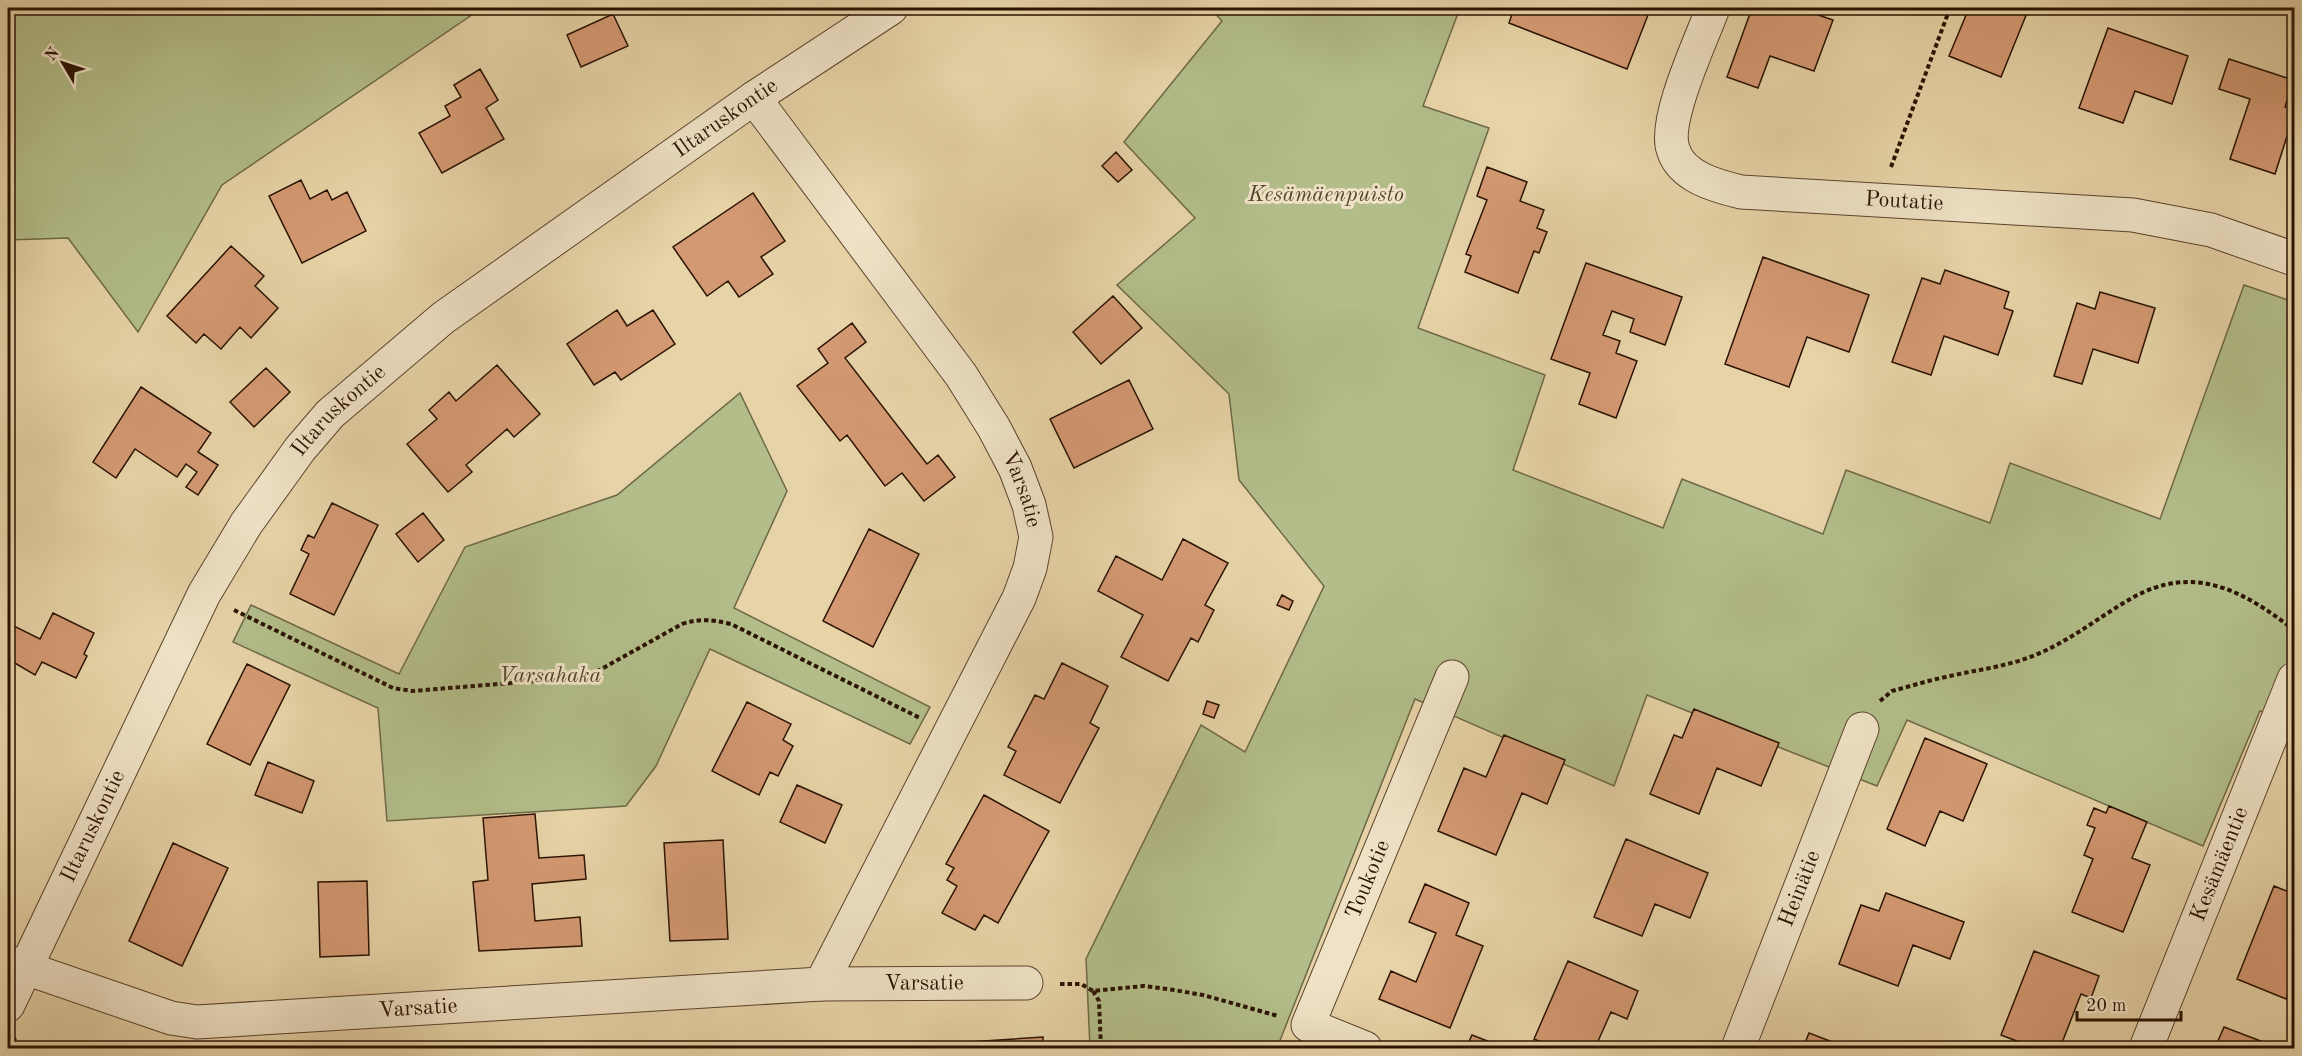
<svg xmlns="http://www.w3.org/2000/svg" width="2302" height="1056" viewBox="0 0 2302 1056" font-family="'Old Standard TT',serif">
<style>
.green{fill:#b2bd89;stroke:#6e6846;stroke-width:1.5}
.building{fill:#d39972;stroke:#2b1303;stroke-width:1.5}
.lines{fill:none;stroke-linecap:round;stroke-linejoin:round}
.street-casing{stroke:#5a432c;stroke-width:35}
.path{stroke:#2b1303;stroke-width:4;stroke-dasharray:4.5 3;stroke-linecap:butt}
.street{stroke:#efe2c6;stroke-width:33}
.labels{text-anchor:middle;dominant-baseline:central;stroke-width:6;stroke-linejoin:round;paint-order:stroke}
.street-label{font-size:22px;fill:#2b1303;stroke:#efe2c6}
.park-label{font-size:22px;font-style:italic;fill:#54462b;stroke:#efe2c6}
</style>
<rect width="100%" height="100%" fill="#e6d3a7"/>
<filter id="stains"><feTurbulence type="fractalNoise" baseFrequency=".00333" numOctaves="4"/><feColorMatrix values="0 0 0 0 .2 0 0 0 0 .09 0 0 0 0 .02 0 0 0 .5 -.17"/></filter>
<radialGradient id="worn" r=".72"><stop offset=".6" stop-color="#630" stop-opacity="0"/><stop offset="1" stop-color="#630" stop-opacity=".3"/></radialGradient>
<path class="green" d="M8,8H482L222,185L138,332L68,238L8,240Z
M1214,8H1460L1423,106L1489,128L1418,328L1545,375L1513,470L1663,528L1682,479L1823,534L1846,470L1990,523L2010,463L2160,519L2244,285L2294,302V724L2260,711L2203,846L1907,720L1877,786L1647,695L1614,786L1415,699L1277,1048H1090L1086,959L1201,725L1245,752L1324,586L1239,480L1229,394L1117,285L1195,218L1124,142L1222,21L1212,10Z
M740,393L787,491L734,608L930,707L910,744L710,649L656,766L626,806L387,821L378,708L233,642L251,605L399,674L465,547L617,495Z"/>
<path class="building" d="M1514,8H1628L1648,15L1627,69L1509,23Z
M1752,8H1798L1833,20L1814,71L1770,56L1758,88L1727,77Z
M1969,8H2013L2027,13L2001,77L1949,56Z
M613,14L628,46L581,67L567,35Z
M2108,28L2188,56L2172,104L2135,91L2123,123L2079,108Z
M2229,59L2293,80L2285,107L2294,110V114L2275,174L2230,159L2250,99L2219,89Z
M480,69L498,100L486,108L504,139L442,173L419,133L450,116L445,106L461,97L454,85Z
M1116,152L1132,170L1118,182L1102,166Z
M1487,167L1527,182L1520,201L1544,210L1537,228L1547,232L1539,253L1534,251L1518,293L1465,272L1471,256L1466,254L1487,200L1477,196Z
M301,180L310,199L327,190L332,200L347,192L366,231L302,263L269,196Z
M753,193L785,241L761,257L773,274L739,297L728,281L707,296L673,247Z
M231,246L264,276L255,286L278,308L251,338L240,327L221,349L204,334L196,343L167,316Z
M1763,257L1869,295L1849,352L1807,337L1789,387L1725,364Z
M1586,263L1682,297L1665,345L1630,332L1634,319L1612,311L1603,335L1620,341L1616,353L1637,361L1616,418L1579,404L1590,373L1551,359Z
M1945,270L2009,292L2004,308L2013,311L1998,355L1944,336L1931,375L1892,362L1922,278L1940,284Z
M2100,292L2155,308L2138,363L2093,349L2082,384L2054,376L2077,303L2095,309Z
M1113,296L1142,328L1101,364L1073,332Z
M617,310L627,326L653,310L675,344L621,380L615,372L594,385L567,344Z
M852,323L866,342L845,358L927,464L938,455L955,477L924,501L902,473L885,486L847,435L840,441L797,386L828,363L818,349Z
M497,365L540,414L514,437L507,429L466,465L472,472L448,492L407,444L437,419L429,410L449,392L456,401Z
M266,368L290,392L254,427L230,402Z
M1129,380L1153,429L1074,468L1050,419Z
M141,387L211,433L198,452L218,465L198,495L186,487L197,472L186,464L177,477L135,449L116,478L93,462Z
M332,503L378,525L334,615L290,594L309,554L301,550L308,535L314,538Z
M423,513L444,540L418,562L396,534Z
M869,529L919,554L873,647L823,621Z
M1183,539L1228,563L1205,605L1214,610L1198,642L1191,638L1168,681L1121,657L1143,615L1098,591L1116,556L1162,580Z
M1282,595L1293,601L1289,610L1277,605Z
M53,613L94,633L84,654L87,656L76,678L42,662L35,675L8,659V634L12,625L40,639Z
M1062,663L1108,686L1090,723L1099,728L1060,803L1004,775L1016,751L1008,747L1035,695L1044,699Z
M247,664L290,685L250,765L207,744Z
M1207,701L1219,705L1214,718L1203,714Z
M747,702L791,724L783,740L793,746L778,776L770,772L759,795L712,771Z
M1694,709L1779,743L1761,786L1717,768L1699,814L1650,794L1674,735L1682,738Z
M1504,735L1565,760L1547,804L1522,793L1496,855L1438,831L1464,768L1486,777Z
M1925,738L1987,764L1963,821L1940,811L1925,846L1887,829Z
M268,762L314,781L302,813L255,795Z
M797,785L842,805L825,843L780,822Z
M984,795L1049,831L998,923L984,915L975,930L942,913L957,886L947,880L954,868L946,864Z
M2109,806L2147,822L2132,858L2150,865L2123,932L2072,912L2093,859L2084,855L2095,828L2087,825L2094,808L2106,813Z
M535,814L539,858L584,855L586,879L532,884L535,921L580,917L582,946L479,951L473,882L488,880L483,818Z
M1626,839L1708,873L1690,918L1655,904L1642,936L1594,917Z
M723,840L728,939L670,941L664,843Z
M173,843L228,868L182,966L129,941Z
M367,881L369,955L320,957L318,882Z
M1425,884L1469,903L1456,935L1483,946L1450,1028L1379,999L1391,971L1416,982L1436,933L1409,922Z
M2274,886L2294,894V977L2286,999L2237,979Z
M1886,893L1964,922L1950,959L1913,945L1898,986L1839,964L1861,905L1879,911Z
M2034,951L2099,976L2091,998L2081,994L2060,1048H2035L2001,1035Z
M1568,961L1638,991L1627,1019L1611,1012L1595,1048H1555L1534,1039Z
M2224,1027L2279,1048H2215Z
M1809,1033L1848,1048H1803Z
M1472,1035L1495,1044L1493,1048H1466Z
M1043,1037V1045L1070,1043L1071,1048H969V1042Z"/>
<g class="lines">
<g class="street-casing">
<g id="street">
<path id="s1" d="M1713,8C1702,38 1663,120 1673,149C1681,177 1716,186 1741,192L2133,215L2211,230L2294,259"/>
<path id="s2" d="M754,98L961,375L994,428L1015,468L1029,505L1036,537L1030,568L1019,598L821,984"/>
<path id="s3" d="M8,962L171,1018L197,1022L821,984L1026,983"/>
<path id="s4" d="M8,1005L204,594L246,524L300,449L330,414L443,318L754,98L891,8"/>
<path id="s5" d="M1365,1048L1308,1025L1452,677"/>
<path id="s6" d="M1738,1048L1862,729"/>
<path id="s7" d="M2146,1048L2294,679"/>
</g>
</g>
<path class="path" d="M1891,167L1950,8
M234,610L393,688L412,691L573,678L596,672L682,624C700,618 713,620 731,624L920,718
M1880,701L1892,691C1911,686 1930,680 1950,676C1981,669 2012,666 2042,652C2074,638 2102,615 2132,598C2194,563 2244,591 2294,630
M1060,984H1081L1093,991L1144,986L1174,990L1203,995L1278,1016
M1093,991L1099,1001L1101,1048
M11,1048L15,1038"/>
<use href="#street" class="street"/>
</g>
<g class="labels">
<g class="street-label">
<text stroke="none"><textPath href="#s4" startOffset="1170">Iltaruskontie</textPath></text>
<text stroke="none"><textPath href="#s1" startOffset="396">Poutatie</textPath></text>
<text stroke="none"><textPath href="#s4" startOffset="684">Iltaruskontie</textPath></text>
<text stroke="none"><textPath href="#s2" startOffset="476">Varsatie</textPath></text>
<text stroke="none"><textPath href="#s4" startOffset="198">Iltaruskontie</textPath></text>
<text stroke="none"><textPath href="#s7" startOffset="198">Kesämäentie</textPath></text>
<text stroke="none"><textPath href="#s5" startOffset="219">Toukotie</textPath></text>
<text stroke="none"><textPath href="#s6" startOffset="171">Heinätie</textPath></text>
<text stroke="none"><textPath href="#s3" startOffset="927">Varsatie</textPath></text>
<text stroke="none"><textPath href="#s3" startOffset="420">Varsatie</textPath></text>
</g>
<g class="park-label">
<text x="1326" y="195">Kesämäenpuisto</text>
<text x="550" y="676">Varsahaka</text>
</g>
</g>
<rect width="2302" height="1056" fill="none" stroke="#e6d3a7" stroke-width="30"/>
<rect x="9" y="9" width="2284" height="1038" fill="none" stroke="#2b1303" stroke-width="3"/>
<rect x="15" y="15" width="2272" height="1026" fill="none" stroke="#2b1303" stroke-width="1.5"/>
<g transform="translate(63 63) rotate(309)" stroke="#efe2c6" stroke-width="4.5" paint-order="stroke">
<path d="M0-4.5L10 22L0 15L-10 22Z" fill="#2b1303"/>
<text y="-9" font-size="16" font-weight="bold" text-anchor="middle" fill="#2b1303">N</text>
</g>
<path d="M2077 1011v9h104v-9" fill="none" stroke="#2b1303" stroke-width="3"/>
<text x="2086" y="1011" font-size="18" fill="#2b1303" stroke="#efe2c6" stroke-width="4.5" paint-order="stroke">20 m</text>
<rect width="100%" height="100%" filter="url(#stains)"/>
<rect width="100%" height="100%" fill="url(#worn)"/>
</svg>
